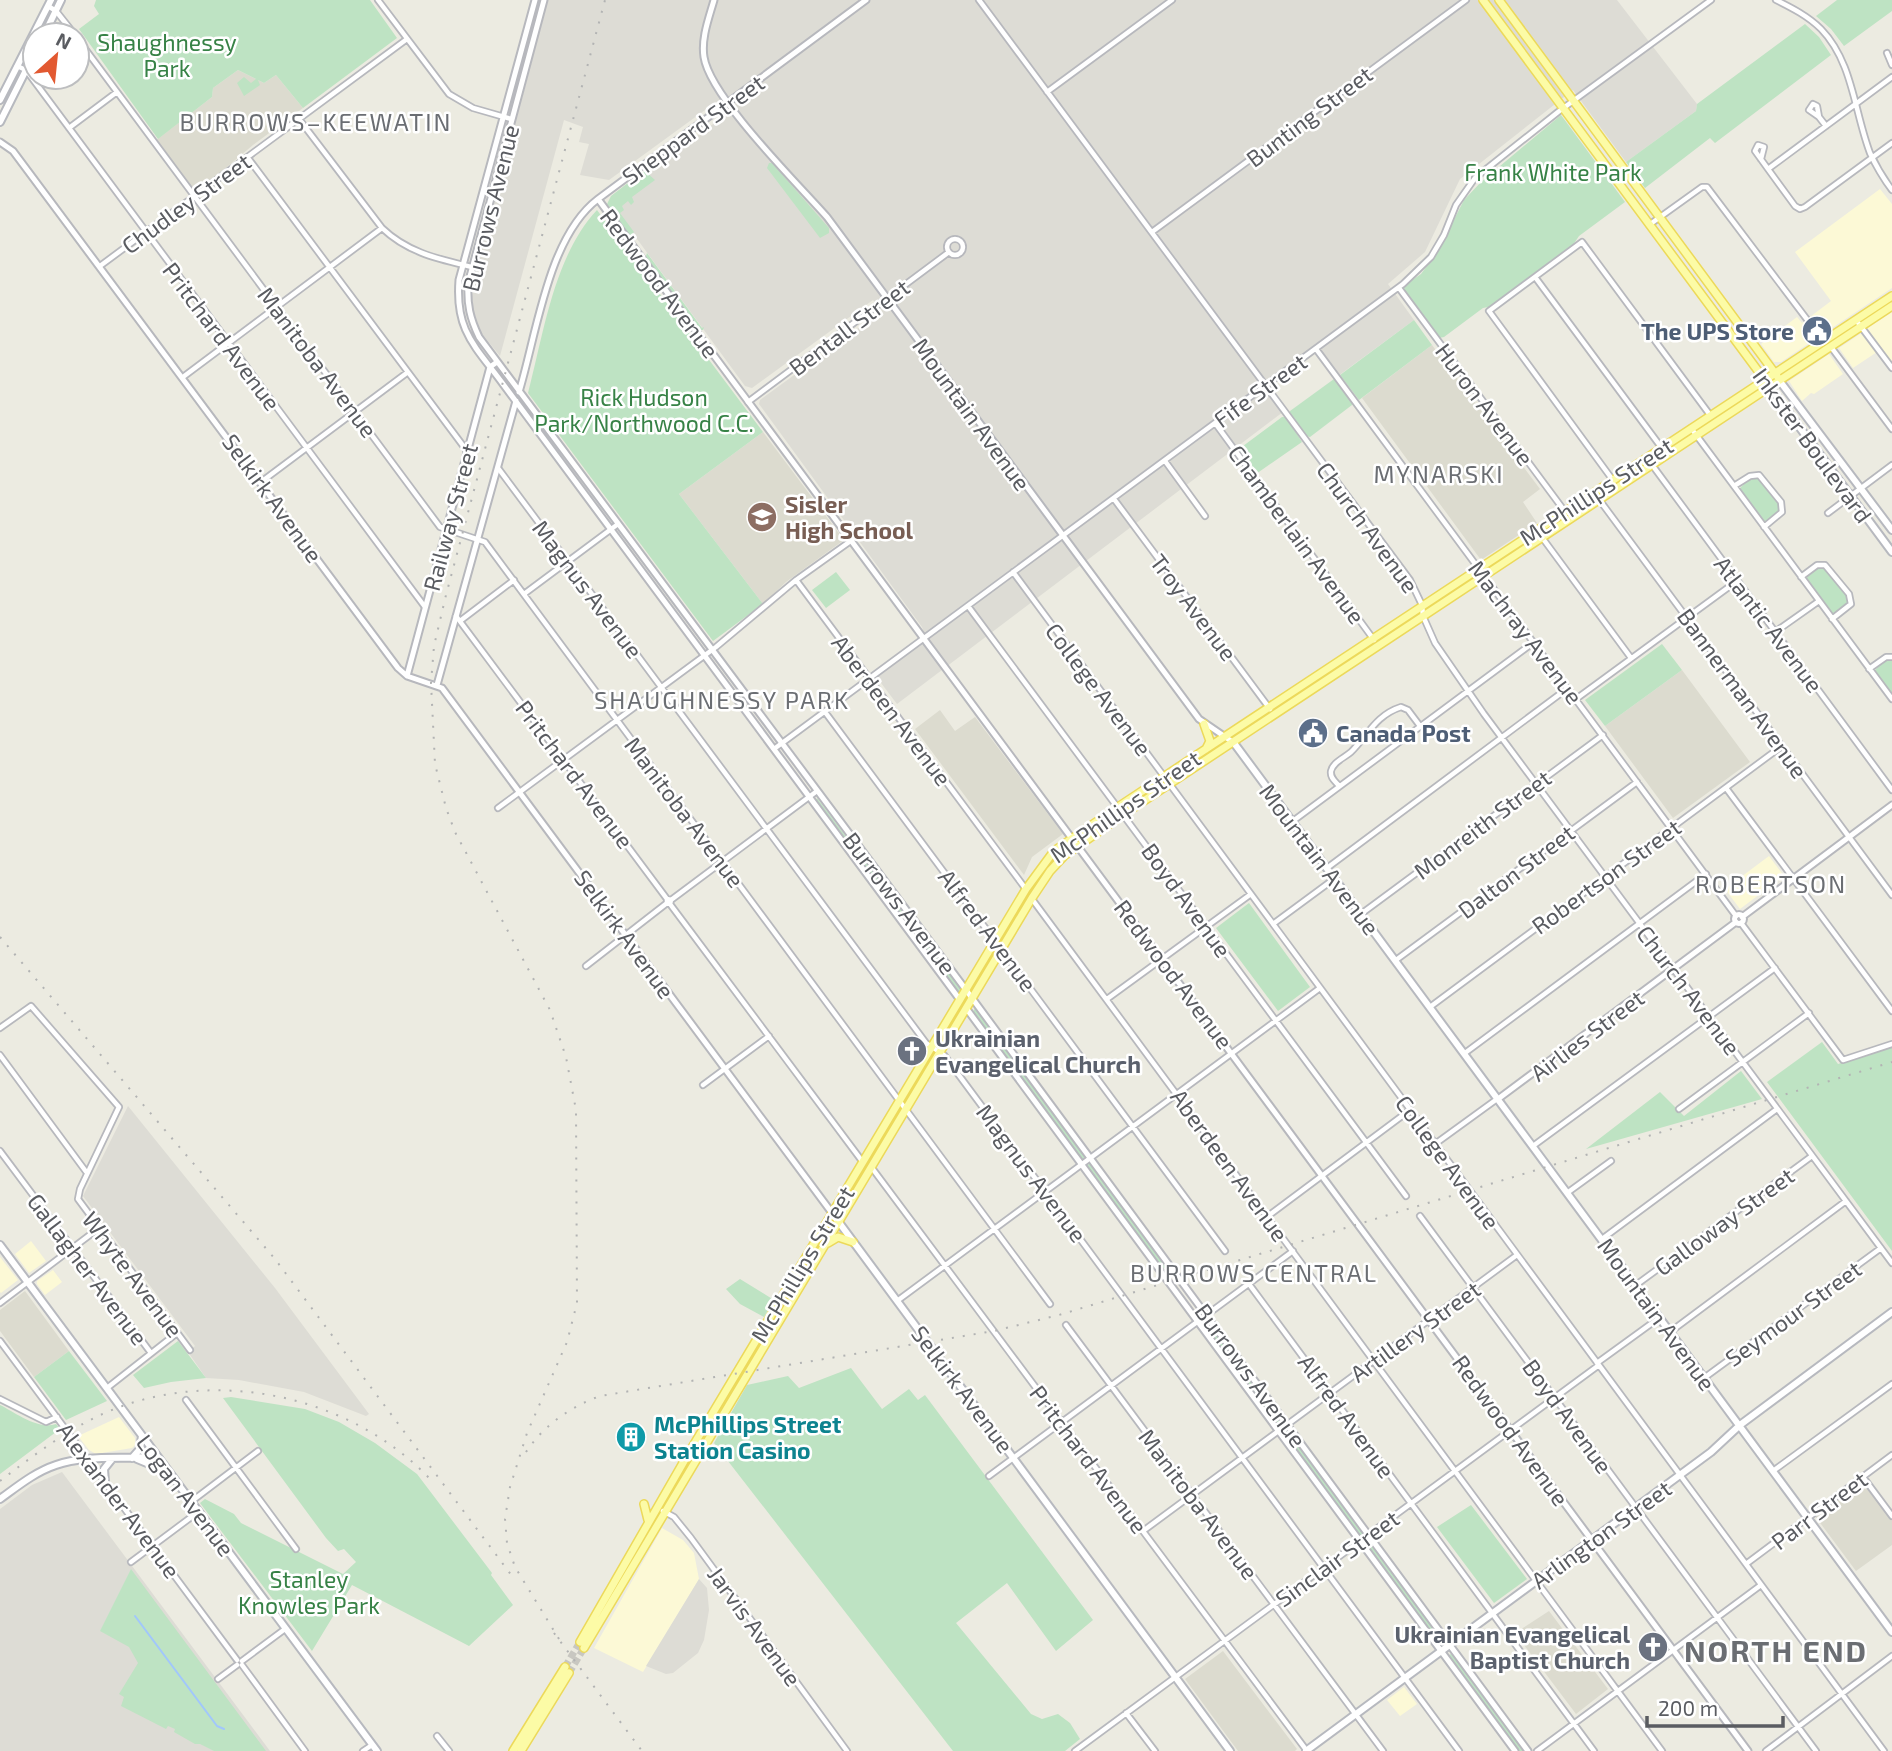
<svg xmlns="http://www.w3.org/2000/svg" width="1892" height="1751" viewBox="0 0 1892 1751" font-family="'Exo 2',sans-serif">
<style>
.commercial{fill:#fcf9d6}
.industrial{fill:#dddcd5}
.education{fill:#dcdbcf}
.green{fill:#bee3c3}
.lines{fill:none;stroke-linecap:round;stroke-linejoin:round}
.stream{stroke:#a1c7fc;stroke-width:2}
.primary-tunnel{stroke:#c8c7c1;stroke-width:7;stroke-dasharray:7 3.5;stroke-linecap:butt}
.minor-casing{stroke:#b7b8bd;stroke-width:8}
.tertiary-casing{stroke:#b7b8bd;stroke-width:9}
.secondary-casing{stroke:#b7b9bf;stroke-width:10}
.primary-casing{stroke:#ecd95a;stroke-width:10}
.minor{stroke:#fff;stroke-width:4.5}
.tertiary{stroke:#fff;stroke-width:5}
.secondary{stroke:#fff;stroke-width:6}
.primary{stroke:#fcfba6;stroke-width:7}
.rail{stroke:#b2b3b3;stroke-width:2;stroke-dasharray:2 9;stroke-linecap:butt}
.labels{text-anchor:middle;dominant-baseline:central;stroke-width:5;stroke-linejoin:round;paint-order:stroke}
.park-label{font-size:23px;fill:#378246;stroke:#fff}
.street-label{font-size:23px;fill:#5a5c61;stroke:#fff}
.service-label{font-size:23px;font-weight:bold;fill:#4e5e75;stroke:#fff;text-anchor:end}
.education-label{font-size:23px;font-weight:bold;fill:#785e54;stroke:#fff;text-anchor:start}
.worship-label{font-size:23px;font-weight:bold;fill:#5b616d;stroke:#fff;text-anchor:start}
.culture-label{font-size:23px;font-weight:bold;fill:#0d838f;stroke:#fff;text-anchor:start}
.neighbourhood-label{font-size:24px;letter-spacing:2px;fill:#6b6e73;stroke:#fff}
.district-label{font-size:30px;font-weight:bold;letter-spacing:2px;fill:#6b6e73;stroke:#fff}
</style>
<rect width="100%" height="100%" fill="#ecebe1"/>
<path class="commercial" d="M1880,189L1892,204V288L1781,362H1774L1761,344L1797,317L1802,323L1831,301L1795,252Z
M1892,312V363L1866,329Z
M1863,332L1877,352L1853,368L1839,348Z
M1829,354L1843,374L1814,394L1811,393L1802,401L1789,381Z
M1769,856L1784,876L1740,909L1725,889Z
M31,1241L46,1261L29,1273L15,1254Z
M0,1257L18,1280L1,1293L0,1292Z
M53,1270L62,1282L45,1295L37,1284V1281Z
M119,1417L135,1438V1445L132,1448L96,1454L89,1450L78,1436Z
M662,1528L683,1540L694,1553L699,1579L643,1672L594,1648Z
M1404,1687L1417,1704L1400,1716L1387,1700Z"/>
<path class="industrial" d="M548,0H1617L1697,104L1696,111L1626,162L1573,90L1460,179L1425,252L1388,284L1414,320L1338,376L1315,346L1263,384L1283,412L897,704L875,675L926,638L922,627L759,404L760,400L882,311L873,300L752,388L745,386L629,228L611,201L725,115L716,102L609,180L580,175L589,144L579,142L583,127L564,120L500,356L478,329L471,303L474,279Z
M128,1106L275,1288L369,1414L366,1416L304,1392L239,1380L206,1378L188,1352L195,1346L83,1196Z
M62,1472L270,1751H0V1509L32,1485Z
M699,1579L707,1588L709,1610L704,1640L698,1653L673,1673L666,1674L646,1666Z"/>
<path class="education" d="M238,70L264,83L276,75L303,108L253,145L195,194L155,141L212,97L213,88Z
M1432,345L1540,489L1523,502L1537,523L1481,560L1362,398Z
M763,432L844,540L786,582L763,604L679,494Z
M1682,670L1750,762L1673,818L1605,726Z
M940,710L955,731L975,717L1063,834L1032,857L1024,875L915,729Z
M25,1291L69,1351L34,1377L0,1331V1310Z
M1863,1481L1892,1521V1545L1856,1571L1815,1516Z
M1549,1611L1608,1689L1576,1714L1515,1633Z
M1223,1651L1297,1749L1295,1751H1238L1185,1679Z"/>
<path class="green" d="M96,0H370L397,38L303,108L276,75L264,83L258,80L260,85L244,96L237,83L244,77L251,83L256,79L238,70L213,88L212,97L158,139L79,29L99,14L94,6Z
M1837,0H1892V11L1844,46L1831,29L1816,16Z
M1805,24L1819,37L1831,55L1715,143L1710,138L1645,188L1626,162L1696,111L1697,104Z
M1561,115L1625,202L1579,236L1573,245L1493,306L1483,308L1444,337L1439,338L1402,287L1421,274L1438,251L1464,200L1481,182Z
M769,163H772L829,228V233L820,238L767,168Z
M642,172H646L655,180L632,197L634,202L631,205L628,201L622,206L624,210L620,213L634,232L630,236L607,204L611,196Z
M597,210L763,432L679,494L763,604L713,641L528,393C544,332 554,256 597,210Z
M647,253L702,328L704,327L703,330H699L645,259Z
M1414,320L1432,345L1359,400L1340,375Z
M1334,379L1353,402L1352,405L1310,437L1306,436L1290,415V411Z
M1282,417H1286L1302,442L1256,474L1240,453L1239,449Z
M1756,477L1761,478L1780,504L1778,513L1767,522L1763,521L1740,488L1750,478Z
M1823,567L1828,568L1848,596L1847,605L1835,614L1832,613L1806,578L1817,568Z
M836,572L850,590L826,608L812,590Z
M1662,644L1682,670L1605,726L1585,700Z
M1892,659V695L1875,670L1885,660Z
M817,798L960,988V991H957L816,801Z
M1249,903L1310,987L1278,1011L1216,928Z
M975,1008L1084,1153V1159L1080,1158L973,1012Z
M1822,1042L1838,1064L1892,1047V1251L1767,1082Z
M1741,1071L1762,1099L1586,1149L1660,1092L1684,1116Z
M1089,1163L1165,1264V1268H1161L1087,1167Z
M740,1279L774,1300L764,1317L740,1304L726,1289Z
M1205,1320L1282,1423V1426H1278L1203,1323Z
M178,1341L206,1378L171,1382L144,1388L133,1375Z
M69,1351L107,1401L66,1420L34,1377Z
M851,1368L882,1409L909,1389L918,1400L925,1395L1093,1620L1056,1651L1007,1583L956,1623L1031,1714L1042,1719L1058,1714L1070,1723L1080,1739L1065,1751H953L714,1443L747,1385L788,1376L799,1388Z
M231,1397L305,1409L339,1422L375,1443L417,1474L492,1573L491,1575L513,1605L469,1646L352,1585L312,1651L200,1503L205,1499L234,1514L241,1523L343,1574L356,1562L344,1549L338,1551L326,1538L223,1398Z
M0,1405C16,1413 38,1430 56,1424L60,1429L0,1474Z
M1285,1431H1289L1363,1533V1536H1359L1284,1433Z
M1471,1505L1527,1579L1494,1603L1437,1527Z
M1367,1540L1437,1633L1442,1642L1433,1636L1365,1544Z
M131,1569L266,1751H214L200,1744H195L174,1732L175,1729L168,1726L166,1729L121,1706L124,1697L119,1694L138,1663L129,1647L100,1631Z
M1451,1654L1456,1659L1524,1751H1518L1453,1663L1449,1655Z"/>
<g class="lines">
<path class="stream" d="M135,1616L217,1726L224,1729"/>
<path class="primary-tunnel" d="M565,1667L580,1642
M569,1673L584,1648"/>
<g class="minor-casing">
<path id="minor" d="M378,0L449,94L473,108L511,119
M979,0L1410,580L1422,605L1423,616L1435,643L1484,714L1892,1263
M1776,0C1792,8 1808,16 1821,29C1853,62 1854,111 1870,153C1876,166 1883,178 1892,190
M48,6L56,11L75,35
M77,38L440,527L485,542L1050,1304
M1887,53L1892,65
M17,66L26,70L425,607
M1892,77L1768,169L1795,206L1800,209L1805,207L1892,143
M1047,92L1172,0
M1819,117L1809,110L1813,104L1817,106L1819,117L1826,126
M299,119L382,228C408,253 439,259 472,267
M69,128L117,92
M248,158L467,451
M1761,159L1764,147L1758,145L1755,151L1768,169
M1649,225L1702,187H1707L1824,342
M1152,232L1466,0
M947 247a8 8 0 1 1 16 0a8 8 0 1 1-16 0Z
M100,266L407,39
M1535,277L1661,447
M1399,288L1566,513
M1856,320L1892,368
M1831,347L1892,429
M1316,349L1736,916
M183,377L382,228
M748,402L949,252
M1215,423L1374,640
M1691,428L1892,699
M1647,458L1892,790
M1165,461L1205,516
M498,468L926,1043L944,1055L1459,1751
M1612,479L1489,311L1582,242L1710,415
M261,482L408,372
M1734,486L1750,476L1759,475L1781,502L1782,512L1764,527
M1598,498L1892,895
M1114,499L1270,709
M1828,513L1892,465
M1541,536L1631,658
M1013,572L1884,1751
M1801,577L1817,565H1825L1849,594L1851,604L1832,619
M796,580L1025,888
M524,594L618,524
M968,606L1406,1196
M456,616L667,899
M460,621L514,580
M1775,632L1819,601
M1869,669L1886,657H1892
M1576,699L1737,581
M825,712L1225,1251
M774,749L1403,284L1431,257L1444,235L1456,205L1475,178L1558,112L1711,0
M1339,786C1335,781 1330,778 1331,771C1333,762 1344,758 1351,752C1368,735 1376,715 1401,707L1408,710L1420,726
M1726,788L1892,1011
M498,808L716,647L796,580L852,540
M1293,821L1534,642
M1327,868L1568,688
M1032,899L1662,1751
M671,900L817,791
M670,904L862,1161
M1361,914L1603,735
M1741,923L1843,1060L1892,1044
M1273,924L1334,879
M1396,960L1637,782
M586,966L667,903L670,904L671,900L667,899V903
M1107,999L1251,894
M1430,1007L1782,746
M0,1028L31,1006L119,1107L80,1189L78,1199L190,1350
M1465,1053L1706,874
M0,1055L87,1173
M703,1085L769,1036
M1679,1109L1809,1013
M1435,1144L1497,1099
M1533,1146L1775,968
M0,1151L151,1353
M872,1168L1307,1751
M1567,1193L1611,1161
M1268,1216L1410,1110
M1420,1216L1816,1751
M1602,1239L1777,1109
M1249,1284L1594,1751
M1636,1285L1812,1156
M897,1301L1320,988
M0,1303L99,1228
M1066,1325L1383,1751
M1670,1332L1846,1201
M0,1341L237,1660
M1597,1363L1659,1318
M1704,1378L1881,1248
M107,1388L177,1333
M0,1399L46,1422L57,1417
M186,1400L296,1549
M1773,1471L1892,1384
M989,1476L1293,1251
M1863,1477L1892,1516
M192,1501L258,1451
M663,1511L674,1517L691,1538L847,1751
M1143,1531L1517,1255
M131,1562L198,1512
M1746,1564L1892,1455
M242,1661L285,1629
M242,1665L305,1751
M218,1679L237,1665
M1126,1713L1155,1751
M437,1736L449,1751
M363,1751L372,1745
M1075,1751L1599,1365
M1537,1751L1761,1585
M1766,1751L1892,1656"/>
</g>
<g class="tertiary-casing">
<path id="tertiary" d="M535,0L459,280C455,331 475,346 503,384L960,1000
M544,0L468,284C467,305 470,318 479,337L972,998L1528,1751
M714,0C709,18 701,38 704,57C710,97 798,184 827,217L1199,719L1234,743
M0,142L13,151L398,668L407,676L442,688L832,1213
M598,199L1748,1751
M519,392C537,333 548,237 598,199L866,0
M407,676L490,367L497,362
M437,685L516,401
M1734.5 919a4.5 4.5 0 1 1 9 0a4.5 4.5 0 1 1-9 0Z
M1742,917L1892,805
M966,1008L1515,1751
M1498,1099L1736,922"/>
</g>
<g class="secondary-casing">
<path id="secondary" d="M44,35L61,0
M0,100L51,0
M0,122L35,52
M1779,380L1892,530
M1769,386L1892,552
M1234,743L1892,1632
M832,1213L1230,1751
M0,1245L377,1751
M132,1458L140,1449L142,1436
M137,1459L166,1471
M105,1482L104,1469L112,1459
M0,1499C18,1486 35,1472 56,1465C84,1455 119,1459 149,1457L154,1453
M1306,1751L1711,1452L1740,1425L1892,1312"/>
</g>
<g class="primary-casing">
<path id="primary" d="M1483,0L1767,383
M1499,0L1777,376
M1204,724L1210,741L1206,749
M828,1243L838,1237L853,1242
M644,1504L648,1520
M580,1642L687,1456L1026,889L1054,851L1118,807L1892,296
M584,1648L1032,898L1050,871L1064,856L1124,814L1892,306
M513,1751L565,1667
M521,1751L569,1673"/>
</g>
<use href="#minor" class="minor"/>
<use href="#tertiary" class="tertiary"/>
<use href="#secondary" class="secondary"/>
<use href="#primary" class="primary"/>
<path class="rail" d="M0,937L275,1259L515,1580
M526,1452C544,1425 570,1407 600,1396L994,1331L1059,1315L1892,1062
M0,1481C34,1455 68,1429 107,1412C215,1366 351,1395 431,1480
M554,1633L642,1751
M559,1639L515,1567L507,1543L505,1519L510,1487L527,1433L567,1342L577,1303L576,1110L566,1057L550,1010L455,832L446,808L435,764L431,683L434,646L446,595L605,0"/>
</g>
<defs>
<g id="civic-disc" transform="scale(1.575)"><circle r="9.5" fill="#5c6f8a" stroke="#fff"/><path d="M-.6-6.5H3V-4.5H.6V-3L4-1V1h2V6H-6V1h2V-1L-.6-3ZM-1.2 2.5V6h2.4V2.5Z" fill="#fff"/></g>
<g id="school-disc" transform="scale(1.575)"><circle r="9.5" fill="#8d6e63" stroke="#fff"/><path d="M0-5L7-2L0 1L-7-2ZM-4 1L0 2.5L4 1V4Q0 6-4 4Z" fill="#fff"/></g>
<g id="church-disc" transform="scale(1.575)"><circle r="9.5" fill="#6b7280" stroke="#fff"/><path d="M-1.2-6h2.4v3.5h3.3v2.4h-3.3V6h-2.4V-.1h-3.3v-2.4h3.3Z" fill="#fff"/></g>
<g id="building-disc" transform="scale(1.575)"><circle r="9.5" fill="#0f9aa8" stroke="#fff"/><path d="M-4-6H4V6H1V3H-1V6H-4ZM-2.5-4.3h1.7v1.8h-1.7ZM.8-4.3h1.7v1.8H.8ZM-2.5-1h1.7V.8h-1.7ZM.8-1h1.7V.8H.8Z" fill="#fff"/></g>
</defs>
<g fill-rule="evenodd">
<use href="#civic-disc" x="1817" y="331"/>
<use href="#school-disc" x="762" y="517"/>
<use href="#civic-disc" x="1313" y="733"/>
<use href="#church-disc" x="912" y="1051"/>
<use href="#building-disc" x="631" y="1437"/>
<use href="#church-disc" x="1653" y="1647"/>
</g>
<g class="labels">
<g class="park-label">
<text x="167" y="42">Shaughnessy<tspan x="167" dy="26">Park</tspan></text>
<text x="1553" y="172">Frank White Park</text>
<text x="644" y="397">Rick Hudson<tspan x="644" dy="26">Park/Northwood C.C.</tspan></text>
<text x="309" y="1579">Stanley<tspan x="309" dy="26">Knowles Park</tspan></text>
</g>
<g class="street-label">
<text transform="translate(1309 116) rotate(-37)">Bunting Street</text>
<text transform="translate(693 129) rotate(-36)">Sheppard Street</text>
<text transform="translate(186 203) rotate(-36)">Chudley Street</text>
<text transform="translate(490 208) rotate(-76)">Burrows Avenue</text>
<text transform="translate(660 283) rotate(53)">Redwood Avenue</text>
<text transform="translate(849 327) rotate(-37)">Bentall Street</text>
<text transform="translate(222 336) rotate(53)">Pritchard Avenue</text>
<text transform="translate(318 362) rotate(53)">Manitoba Avenue</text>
<text transform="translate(1260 390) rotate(-36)">Fife Street</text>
<text transform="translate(1485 404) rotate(53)">Huron Avenue</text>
<text transform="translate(972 414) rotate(54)">Mountain Avenue</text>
<text transform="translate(1813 445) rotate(54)">Inkster Boulevard</text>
<text transform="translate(1596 491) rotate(-33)">McPhillips Street</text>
<text transform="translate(273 498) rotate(54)">Selkirk Avenue</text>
<text transform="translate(450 517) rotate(-75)">Railway Street</text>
<text transform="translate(1368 527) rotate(54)">Church Avenue</text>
<text transform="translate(1297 534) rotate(54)">Chamberlain Avenue</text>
<text transform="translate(588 589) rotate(53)">Magnus Avenue</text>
<text transform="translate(1194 607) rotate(53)">Troy Avenue</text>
<text transform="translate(1769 624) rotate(53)">Atlantic Avenue</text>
<text transform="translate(1526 632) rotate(53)">Machray Avenue</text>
<text transform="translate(1099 689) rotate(53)">College Avenue</text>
<text transform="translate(1743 693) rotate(54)">Bannerman Avenue</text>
<text transform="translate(892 710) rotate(53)">Aberdeen Avenue</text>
<text transform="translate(575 774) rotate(53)">Pritchard Avenue</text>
<text transform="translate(1125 806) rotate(-35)">McPhillips Street</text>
<text transform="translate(685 812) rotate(53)">Manitoba Avenue</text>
<text transform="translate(1482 824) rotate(-37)">Monreith Street</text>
<text transform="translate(1320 859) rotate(53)">Mountain Avenue</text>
<text transform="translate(1516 871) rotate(-37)">Dalton Street</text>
<text transform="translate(1606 876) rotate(-36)">Robertson Street</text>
<text transform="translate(1187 900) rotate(54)">Boyd Avenue</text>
<text transform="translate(900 903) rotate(53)">Burrows Avenue</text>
<text transform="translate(988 930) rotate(53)">Alfred Avenue</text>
<text transform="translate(625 934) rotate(54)">Selkirk Avenue</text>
<text transform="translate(1174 974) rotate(53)">Redwood Avenue</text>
<text transform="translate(1689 990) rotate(53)">Church Avenue</text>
<text transform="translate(1587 1035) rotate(-37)">Airlies Street</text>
<text transform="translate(1448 1162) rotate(54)">College Avenue</text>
<text transform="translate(1230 1165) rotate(54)">Aberdeen Avenue</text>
<text transform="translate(1032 1173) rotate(53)">Magnus Avenue</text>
<text transform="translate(1724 1221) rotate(-36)">Galloway Street</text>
<text transform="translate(802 1264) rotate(-59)">McPhillips Street</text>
<text transform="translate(88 1269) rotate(53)">Gallagher Avenue</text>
<text transform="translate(133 1274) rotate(53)">Whyte Avenue</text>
<text transform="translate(1793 1313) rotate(-36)">Seymour Street</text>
<text transform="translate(1657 1314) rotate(54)">Mountain Avenue</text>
<text transform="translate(1415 1331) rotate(-36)">Artillery Street</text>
<text transform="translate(1251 1375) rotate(54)">Burrows Avenue</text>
<text transform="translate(963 1389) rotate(53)">Selkirk Avenue</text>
<text transform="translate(1347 1416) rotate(54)">Alfred Avenue</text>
<text transform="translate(1568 1416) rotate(54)">Boyd Avenue</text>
<text transform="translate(1511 1430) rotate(54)">Redwood Avenue</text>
<text transform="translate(1089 1459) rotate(53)">Pritchard Avenue</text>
<text transform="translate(186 1495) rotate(53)">Logan Avenue</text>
<text transform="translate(119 1500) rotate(53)">Alexander Avenue</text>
<text transform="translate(1199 1504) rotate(53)">Manitoba Avenue</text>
<text transform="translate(1819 1510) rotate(-37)">Parr Street</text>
<text transform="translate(1601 1534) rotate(-36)">Arlington Street</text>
<text transform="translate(1337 1558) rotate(-36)">Sinclair Street</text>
<text transform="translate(755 1626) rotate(54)">Jarvis Avenue</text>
</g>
<g class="service-label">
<text x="1794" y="331">The UPS Store</text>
<text x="1336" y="733" text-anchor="start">Canada Post</text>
</g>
<g class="education-label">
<text x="785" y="504">Sisler<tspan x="785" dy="26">High School</tspan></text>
</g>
<g class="worship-label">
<text x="935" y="1038">Ukrainian<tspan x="935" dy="26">Evangelical Church</tspan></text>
<text x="1630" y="1634" text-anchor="end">Ukrainian Evangelical<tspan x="1630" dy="26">Baptist Church</tspan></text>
</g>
<g class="culture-label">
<text x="654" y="1424">McPhillips Street<tspan x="654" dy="26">Station Casino</tspan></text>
</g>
<g class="neighbourhood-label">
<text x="316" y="121">BURROWS–KEEWATIN</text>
<text x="1439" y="473">MYNARSKI</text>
<text x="722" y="699">SHAUGHNESSY PARK</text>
<text x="1771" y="883">ROBERTSON</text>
<text x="1254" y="1272">BURROWS CENTRAL</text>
</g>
<g class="district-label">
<text x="1776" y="1650">NORTH END</text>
</g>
</g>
<g transform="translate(56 56) rotate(27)"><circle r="33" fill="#ffffff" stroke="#bdbec0" stroke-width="2"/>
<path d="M0-5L12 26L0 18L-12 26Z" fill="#e25931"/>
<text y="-10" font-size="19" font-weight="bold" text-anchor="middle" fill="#5a5c61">N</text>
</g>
<path d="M1647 1716v10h136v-10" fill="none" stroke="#5a5c61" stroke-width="3.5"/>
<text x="1658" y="1716" font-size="21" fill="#5a5c61" stroke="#ffffff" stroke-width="5" paint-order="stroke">200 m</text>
</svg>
